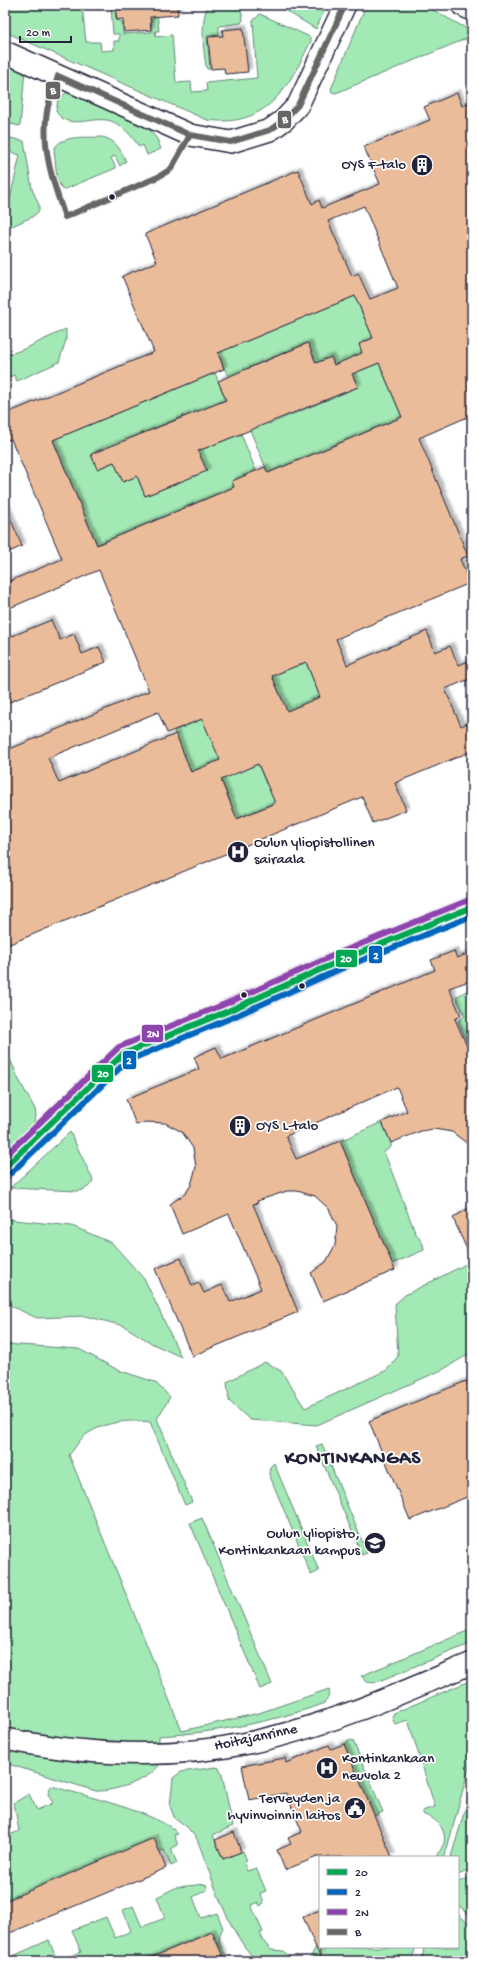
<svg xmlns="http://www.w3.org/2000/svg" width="477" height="1966" viewBox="0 0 477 1966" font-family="'Gochi Hand',sans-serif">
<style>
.green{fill:#a3e9b5;stroke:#628678}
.building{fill:#eabc9a;stroke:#22223b;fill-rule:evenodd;filter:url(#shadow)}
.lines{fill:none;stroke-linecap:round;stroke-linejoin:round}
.minor-casing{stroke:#22223b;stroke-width:24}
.minor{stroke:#fff;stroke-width:21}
.bus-1-casing{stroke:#fff;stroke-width:9}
.bus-2-casing{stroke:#fff;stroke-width:9}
.bus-3-casing{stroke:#fff;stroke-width:9}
.bus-4-casing{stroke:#fff;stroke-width:9}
.bus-1{stroke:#00a651;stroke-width:6}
.bus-2{stroke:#0065bd;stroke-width:6}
.bus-3{stroke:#8e44ad;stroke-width:6}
.bus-4{stroke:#666;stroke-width:6}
.bus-dot{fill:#22223b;stroke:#fff;stroke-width:1.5}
.labels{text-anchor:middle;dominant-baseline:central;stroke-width:3.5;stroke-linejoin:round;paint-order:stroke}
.poi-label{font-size:15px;fill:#22223b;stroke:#fff;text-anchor:end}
.street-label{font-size:15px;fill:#22223b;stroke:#fff}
.district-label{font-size:19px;font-weight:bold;letter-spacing:1px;fill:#22223b;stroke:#fff}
.line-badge{stroke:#fff;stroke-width:1.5}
.badge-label{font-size:11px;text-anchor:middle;font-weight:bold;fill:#fff}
</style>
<defs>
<filter id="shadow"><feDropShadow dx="3.5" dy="-3.5" stdDeviation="1" flood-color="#0004"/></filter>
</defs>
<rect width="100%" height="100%" fill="#fff"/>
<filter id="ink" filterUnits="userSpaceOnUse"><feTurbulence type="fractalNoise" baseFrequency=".025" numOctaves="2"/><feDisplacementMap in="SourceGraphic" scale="8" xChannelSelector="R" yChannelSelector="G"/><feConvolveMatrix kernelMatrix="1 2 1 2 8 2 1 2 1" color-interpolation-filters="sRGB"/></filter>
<g filter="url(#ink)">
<path class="green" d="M5,5H82L86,42H100L101,51L114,50V41H119V34H113L111,5H114L116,20L122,22L123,34L152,32L151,19L154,18V11L157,13L159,31H155L156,37L172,35L176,83L191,82L192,92L207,91L206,83L257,78L253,21L260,14L310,37L311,41C288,88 267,128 207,120L5,32Z
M209,5H240L243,20L241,23L219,26V35L207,36L210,69H207C203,57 200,14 209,5Z
M289,5H327L316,29L288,12Z
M369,5H424L471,31L472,34L470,37L336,93L332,92L331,89L364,10Z
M5,62L25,71L20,126L5,123Z
M67,92H76L144,123L157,139L161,149L147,155L143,145L139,147C132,136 124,126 111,121C93,115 67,132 56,111L58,100Z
M5,137L24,141L32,189L39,205V211L32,217L12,226L5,222V212H7L20,155L7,151L8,142L5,141Z
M102,137C116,140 120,149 126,161L120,166L115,156L111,158L116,168L63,190L57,180L54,149C62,134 87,138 102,137Z
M355,296L373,338L359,344L362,353L354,357L360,371L379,363L402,417L268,473L250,430L268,422L269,424L358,387L351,372L339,377L331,357L316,363L307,343L246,369L236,396L218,353Z
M66,329V340L59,362L17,381L14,375L5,379V356L24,349Z
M215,373L226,400L185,417L184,416L91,455L98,469L114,462L123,482L137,476L145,496L206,471L198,451L241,434L256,471L232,481L234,487L97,545L53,440Z
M306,662L321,699L304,704L212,742L243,770L258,764L266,784L327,758L351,771L215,828L230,801L214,763L191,772L174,731L277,688L272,676Z
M468,990L472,998V1054L458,1021L465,1016L456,997Z
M5,1031L8,1054L19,1080L35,1109L36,1116L31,1131L5,1154Z
M382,1122L391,1143V1147L384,1152L415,1232L423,1244L424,1250L392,1264L340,1141Z
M70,1132L93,1180C90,1187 85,1190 77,1191L10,1188Z
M5,1219L72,1226L112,1243L145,1280L181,1357L153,1344L124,1326L85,1316L37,1318L13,1307L5,1299Z
M472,1261V1352L444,1369L317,1425L250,1420L229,1401L227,1382L265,1362L281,1371L305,1408L387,1370L398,1356L395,1304L405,1295Z
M5,1344L79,1349L118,1370L155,1382L170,1397L157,1419L192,1502L185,1505L150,1422C129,1419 105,1422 87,1434C80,1438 75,1449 69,1455L182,1731L259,1713L329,1689C330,1694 328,1699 324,1703C317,1707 306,1709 298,1712C252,1726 206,1733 159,1736V1745H113L5,1730Z
M322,1444L367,1553L362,1555L316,1446Z
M274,1463L319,1571L311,1575L269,1474L270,1467Z
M202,1518L272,1684L260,1689L190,1523Z
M472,1629V1643L374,1683L367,1682L361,1676Z
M472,1680V1756L445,1856L438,1857C438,1852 442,1848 444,1843C447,1829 436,1818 424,1815L422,1811L435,1807L408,1720L395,1724L392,1717L394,1713Z
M351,1740L353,1741L383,1812L374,1816L344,1744Z
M5,1748L66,1759L111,1763L159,1762V1765C150,1780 113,1792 96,1791L5,1763Z
M216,1767L219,1768L222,1775L233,1826L213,1835L223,1859L243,1851L247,1861L244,1863L247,1871L256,1868L266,1891L260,1893L264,1903L260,1906L258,1902L251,1905L263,1932L260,1933L264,1942L271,1950L284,1951L293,1961H257C228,1934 212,1877 197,1839L187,1827L174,1817L170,1806L173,1778L181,1772Z
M51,1786C78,1794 163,1814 178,1834L174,1835L178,1845L171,1849L177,1863L171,1866L164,1850L5,1901V1837L19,1831L14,1803L29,1794L37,1810L53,1803L48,1794Z
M472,1786V1869L458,1875V1857H451Z
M472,1877V1917L458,1905V1882Z
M206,1884L207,1890L193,1897L201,1918L217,1913L223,1928C215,1942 222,1951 232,1961H225L212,1932L143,1961H13V1956L49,1940L57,1961L81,1952L72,1930L106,1917L115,1938L131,1931L123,1910L133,1906L142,1927L165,1918L157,1897L177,1887Z
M458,1914L472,1927V1961H422L424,1947H458Z
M316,1947H415L413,1961H305L310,1958Z"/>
<path class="building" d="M115,5H177L178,15L150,17L151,30L124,32L123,19L117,20Z
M243,28L248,72L225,74L224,68L211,69L208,37L223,36L222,30Z
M457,93L462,106L472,102V415L419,438L468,556L460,559L470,583L336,639L347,665L427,631L435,652L450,646L458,665L472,660V678L445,689L461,726L472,721V751L395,783L406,810L373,823L362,797L5,946V751L149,691L99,570L5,610V583L62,559L11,439L5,441V414L154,352L122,276L157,262L145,234L298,170L312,204L319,200L322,208L380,184L364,147L430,120L424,107ZM364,206L398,288L370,299L358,273L352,276L328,221ZM355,296L373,338L359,344L362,353L334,365L331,357L316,363L308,343L218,381L226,400L91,454L97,469L114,462L123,482L137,476L145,496L207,471L198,451L358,387L352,374L379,363L402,417L268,473L265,467L232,481L234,487L97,545L53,440L224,369L218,353ZM306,662L320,697L287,711L272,676ZM158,712L167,733L202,719L220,760L191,772L176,734L59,783L48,758ZM258,764L275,803L237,819L221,780Z
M5,506L22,546L5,554Z
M51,620L60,640L74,634L82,654L99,647L106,662L5,704V639Z
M454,951L457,958L472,952V980L449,988L461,1016L455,1019L472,1058V1147L452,1132L434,1129L421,1131L391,1143L382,1122L407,1111L397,1087L286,1136L296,1159L340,1141L395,1270L323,1301L311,1273L326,1262L335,1245L337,1226L329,1209L315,1196L297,1191H287L257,1201L258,1203L253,1204L298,1312L192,1356L155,1269L181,1258L192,1286L199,1283L204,1293L222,1285L230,1302L261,1289L229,1214L182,1234L170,1204L186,1193L191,1185L196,1167L193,1148L182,1132L165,1123L146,1122L136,1125L126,1099L199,1069L194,1057L216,1047L222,1059L435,970L431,960Z
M472,1206V1261L453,1218Z
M466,1381L469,1387L472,1385V1495L410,1520L369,1421Z
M344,1744L392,1857H317L285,1870L277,1850L291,1844L288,1838L302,1832L286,1793L249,1800L242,1766L285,1758L286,1763L329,1745L331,1749Z
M234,1832L241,1852L223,1859L215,1840Z
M154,1838L166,1868L5,1935V1901Z
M320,1910V1957L303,1917Z
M212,1932L225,1961H143Z"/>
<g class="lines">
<g class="minor-casing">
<path id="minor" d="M462,5L472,10
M5,52L190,135L231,142L270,130L284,120L298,105L345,5
M5,1167L123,1054L228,1011L342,960L472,907
M5,1739C85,1755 167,1760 248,1743C326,1727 399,1694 472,1663"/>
</g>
<use href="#minor" class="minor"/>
<g class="bus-1-casing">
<path id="bus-1" d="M5,1167L123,1054L228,1011L342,960L472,907"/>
</g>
<g class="bus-2-casing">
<path id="bus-2" d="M11,1173L127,1061L231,1018L345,967L472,916"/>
</g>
<g class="bus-3-casing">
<path id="bus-3" d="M5,1156L119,1047L225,1004L339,953L469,900"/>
</g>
<g class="bus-4-casing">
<path id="bus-4" d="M65,217C53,183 41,148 47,111C49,99 55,88 58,76L190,135L231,142L270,130L284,120L298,105L345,5
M65,217L158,177L171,169L190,135"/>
</g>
<use href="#bus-1" class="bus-1"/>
<use href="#bus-2" class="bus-2"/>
<use href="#bus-3" class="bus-3"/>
<use href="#bus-4" class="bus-4"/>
</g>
</g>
<defs>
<g id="building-disc" transform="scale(1.15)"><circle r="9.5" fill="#22223b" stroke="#fff"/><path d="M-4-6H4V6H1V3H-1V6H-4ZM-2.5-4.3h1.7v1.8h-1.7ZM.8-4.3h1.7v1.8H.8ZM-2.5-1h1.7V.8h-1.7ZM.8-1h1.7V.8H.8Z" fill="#fff"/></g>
<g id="hospital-disc" transform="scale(1.15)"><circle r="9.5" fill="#22223b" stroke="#fff"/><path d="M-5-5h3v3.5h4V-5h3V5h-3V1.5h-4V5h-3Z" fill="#fff"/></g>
<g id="university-disc" transform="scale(1.15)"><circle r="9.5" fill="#22223b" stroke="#fff"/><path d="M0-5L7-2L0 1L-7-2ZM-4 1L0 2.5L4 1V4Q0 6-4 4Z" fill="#fff"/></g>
<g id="civic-disc" transform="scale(1.15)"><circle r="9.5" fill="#22223b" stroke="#fff"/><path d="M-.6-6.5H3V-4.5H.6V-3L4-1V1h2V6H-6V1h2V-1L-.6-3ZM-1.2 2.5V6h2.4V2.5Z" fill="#fff"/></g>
</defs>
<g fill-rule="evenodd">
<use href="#building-disc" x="422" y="165"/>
<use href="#hospital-disc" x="238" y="852"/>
<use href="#building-disc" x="240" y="1126"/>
<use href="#university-disc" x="375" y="1543"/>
<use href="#hospital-disc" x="327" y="1768"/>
<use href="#civic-disc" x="355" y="1808"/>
</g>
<g class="bus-dot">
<circle cx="112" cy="197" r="3.5"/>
<circle cx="302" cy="986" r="3.5"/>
<circle cx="244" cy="995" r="3.5"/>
</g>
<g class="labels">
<g class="poi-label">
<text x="406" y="165">OYS F-talo</text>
<text x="254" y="843" text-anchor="start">Oulun yliopistollinen<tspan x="254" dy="17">sairaala</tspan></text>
<text x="256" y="1126" text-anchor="start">OYS L-talo</text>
<text x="360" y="1534">Oulun yliopisto,<tspan x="360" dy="17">Kontinkankaan kampus</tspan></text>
<text x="342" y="1759" text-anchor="start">Kontinkankaan<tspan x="342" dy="17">neuvola 2</tspan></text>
<text x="340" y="1799">Terveyden ja<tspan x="340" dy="17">hyvinvoinnin laitos</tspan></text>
</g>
<g class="street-label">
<text transform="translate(256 1738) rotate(-12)">Hoitajanrinne</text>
</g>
<g class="district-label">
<text x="353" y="1459">KONTINKANGAS</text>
</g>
</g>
<g class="line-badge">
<rect x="45" y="81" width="16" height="19" rx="4" fill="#666"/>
<rect x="277" y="110" width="15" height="19" rx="4" fill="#666"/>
<rect x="368" y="945" width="15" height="19" rx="4" fill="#0065bd"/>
<rect x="335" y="949" width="23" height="19" rx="4" fill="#00a651"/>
<rect x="141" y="1024" width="23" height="19" rx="4" fill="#8e44ad"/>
<rect x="122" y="1050" width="15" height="20" rx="4" fill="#0065bd"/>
<rect x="91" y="1064" width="23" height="19" rx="4" fill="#00a651"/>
</g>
<g class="badge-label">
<text x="53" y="94">B</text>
<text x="285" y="123">B</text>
<text x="376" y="959">2</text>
<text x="346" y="962">20</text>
<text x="153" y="1037">2N</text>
<text x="129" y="1064">2</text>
<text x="103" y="1077">20</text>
</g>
<rect width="477" height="1966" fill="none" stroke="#fff" stroke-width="20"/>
<rect x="10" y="10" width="457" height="1946" fill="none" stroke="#22223b" stroke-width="1.5" filter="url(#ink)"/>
<rect x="319" y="1856" width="140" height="92" fill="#ffffff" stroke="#a7a7b1"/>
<rect x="327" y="1869" width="20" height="6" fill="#00a651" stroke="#a7a7b1"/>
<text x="355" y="1876" font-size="12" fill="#22223b">20</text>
<rect x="327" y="1889" width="20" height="6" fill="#0065bd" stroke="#a7a7b1"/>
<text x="355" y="1896" font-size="12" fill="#22223b">2</text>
<rect x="327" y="1909" width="20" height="6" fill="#8e44ad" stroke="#a7a7b1"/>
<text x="355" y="1916" font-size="12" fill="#22223b">2N</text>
<rect x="327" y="1929" width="20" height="6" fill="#666666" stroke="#a7a7b1"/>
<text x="355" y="1936" font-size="12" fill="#22223b">B</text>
<path d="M20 36v6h51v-6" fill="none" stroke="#22223b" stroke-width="2"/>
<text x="26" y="36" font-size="12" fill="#22223b" stroke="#ffffff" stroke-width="3" paint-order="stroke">20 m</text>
</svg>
